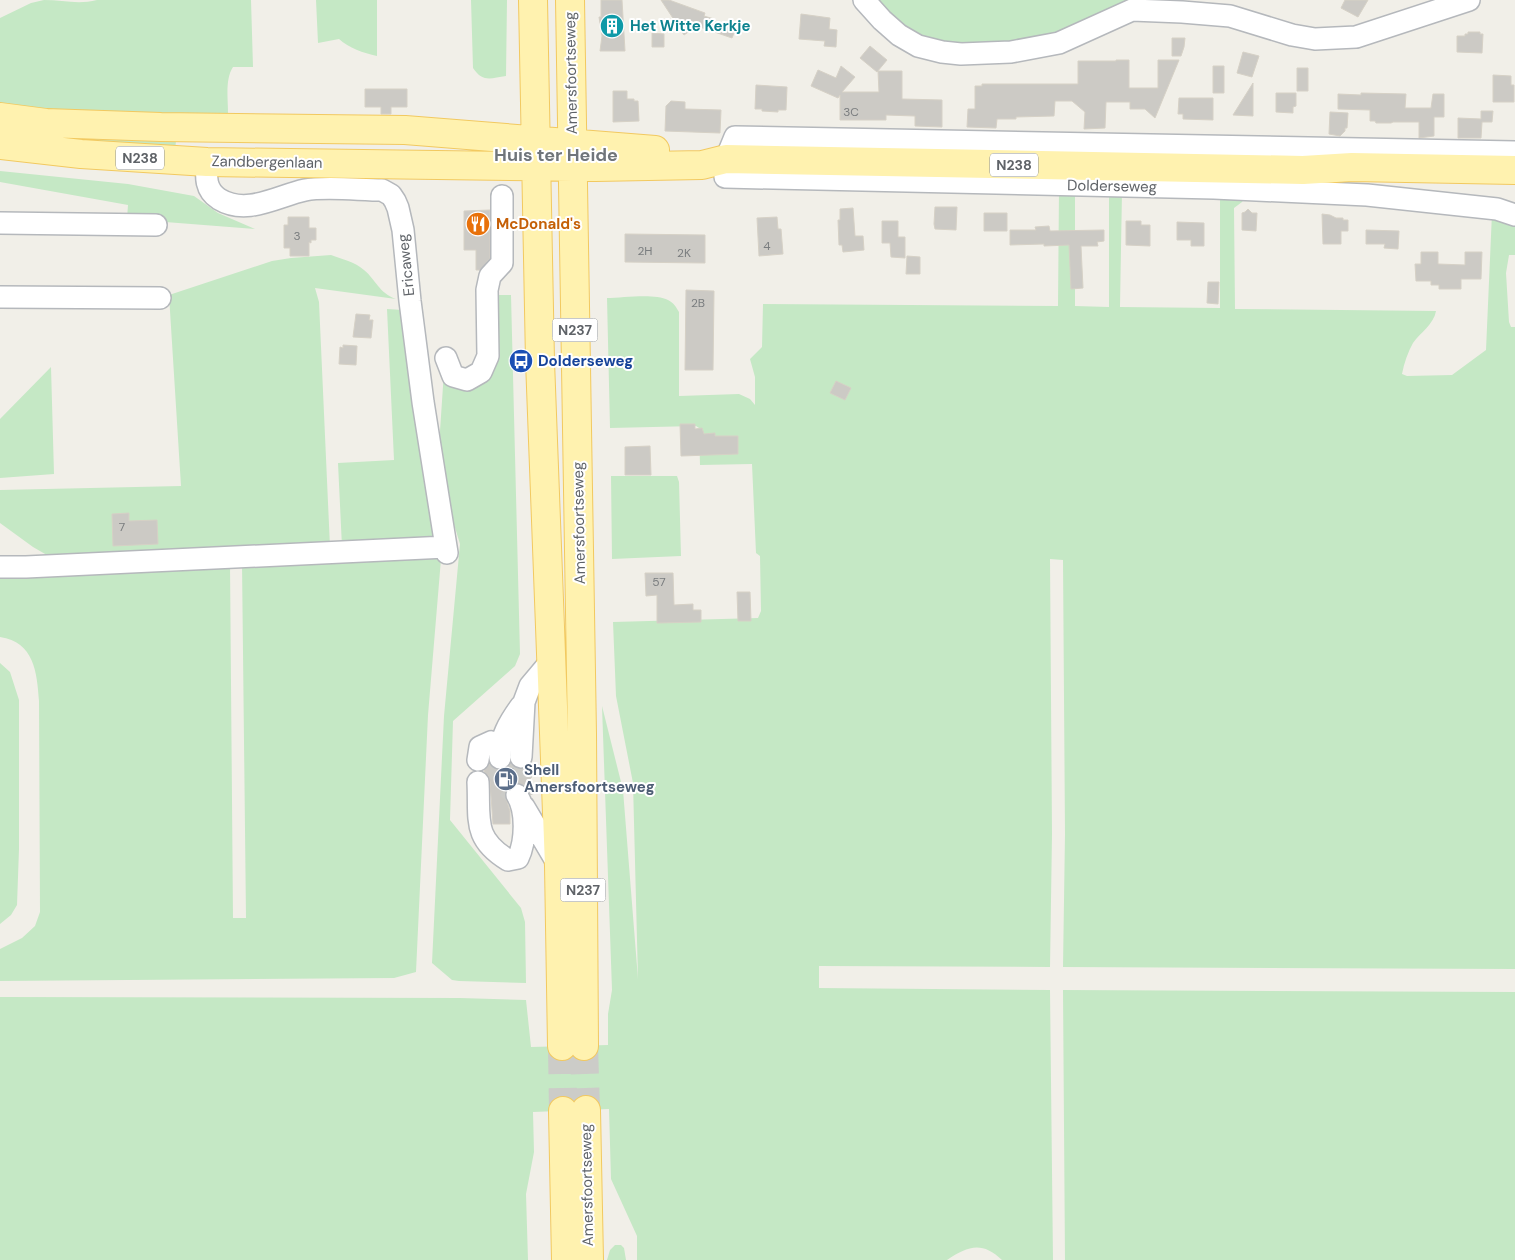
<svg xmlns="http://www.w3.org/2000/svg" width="1515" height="1260" viewBox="0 0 1515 1260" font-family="'DM Sans',sans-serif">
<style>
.green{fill:#c5e8c5}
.building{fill:#cccac5;stroke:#d6d1c6}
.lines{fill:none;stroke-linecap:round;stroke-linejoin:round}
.minor-tunnel{stroke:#ccccc8;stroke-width:21;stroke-dasharray:21 11;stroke-linecap:butt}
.major-tunnel{stroke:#ccccc8;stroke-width:28;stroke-dasharray:28 14;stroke-linecap:butt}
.minor-casing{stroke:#b5b8bc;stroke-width:24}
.major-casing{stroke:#f2c960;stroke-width:30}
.minor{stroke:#fff;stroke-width:21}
.major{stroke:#fff2af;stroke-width:28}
.labels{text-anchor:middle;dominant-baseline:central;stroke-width:4;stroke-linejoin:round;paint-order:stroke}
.number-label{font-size:12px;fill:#7a7d7f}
.shield{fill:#fff;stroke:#8f9295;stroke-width:1}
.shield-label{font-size:14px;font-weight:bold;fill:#5f6368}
.culture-label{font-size:15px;font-weight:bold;fill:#0d838f;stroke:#fff;text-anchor:start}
.street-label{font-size:15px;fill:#5f6368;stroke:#fff}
.food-label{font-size:15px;font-weight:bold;fill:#c56008;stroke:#fff;text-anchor:start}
.transit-label{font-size:15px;font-weight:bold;fill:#164399;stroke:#fff;text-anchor:start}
.service-label{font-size:15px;font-weight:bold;fill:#4e5e75;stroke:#fff;text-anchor:start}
.quarter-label{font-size:18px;font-weight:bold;fill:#70757a;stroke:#fff}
</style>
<rect width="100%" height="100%" fill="#f1efe8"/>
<path class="green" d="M44,0C63,0 78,5 97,0H251L253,67H233C225,79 228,99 228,113L226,118L218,124L0,107V18L31,3Z
M316,0H377V56C363,53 349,48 339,39L318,43Z
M471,0H507L506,76C491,78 483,83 473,68Z
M872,0H1133L1072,29L1025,43L949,47L903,29Z
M0,121L174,136L176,141L175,151L0,134Z
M0,171L128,184L194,196L218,213L255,229L127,219L128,205L0,182Z
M1059,190H1075V306L1109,307V191H1122L1120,307L1220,308V193L1248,194L1242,202L1234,208L1235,309L1436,311C1434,324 1420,333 1413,343C1408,352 1404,363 1402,374L1407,376L1452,375L1486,350L1492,213L1515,219V255H1509L1506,273L1509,322L1511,327H1515V969L1063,967L1065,834L1063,560L1050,559L1052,834L1050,967L819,966V988L1050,990L1053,1260H1002C982,1241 968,1246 947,1260H637V1236L611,1179L609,1109L533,1112L534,1152L526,1194L528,1260H0V997L460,998L526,1000L531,1047L608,1045V1014L612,990L602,706L623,790L638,979L633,783L616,696L613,622L758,618L761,611L760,556L756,553L752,464L700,465L699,428L696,426L610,428L607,298C623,298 654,293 668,300C674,303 676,307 679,312V396L739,394L750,399L755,405V377L750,359L762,347L763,304L1058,306Z
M331,255C342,259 355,262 364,270C377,281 378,292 396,299L315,288L319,302L330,547L52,558L33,547L0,523V490L181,486L169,295L272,261L291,258Z
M494,295H511L520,654L515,666L453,721L450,820L521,908L525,922L526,983L459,981L452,980L432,963L444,716L460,544L453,521L439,446L444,371L469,387Z
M387,309L403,310L440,543L342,547L338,463L394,460Z
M51,367L54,474L0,478V419Z
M611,476H677L679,482L681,556L612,559Z
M441,559L428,715L416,972L394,978L0,981V949L22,938L35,926L40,912L39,701C37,672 34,642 0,637V571L230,564L233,918H246L242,563Z
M0,663L10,672L19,700V849L17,905L11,915L0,924Z
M1063,990L1515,992V1260H1065Z
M615,1245H621L624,1248L626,1260H607L610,1250Z"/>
<path class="building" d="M601,0H622L625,51H600L602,36L599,17H601Z
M661,0H669L705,13L704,16L714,19V21L735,31L732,38L697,26L684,35Z
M1345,0H1368L1358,17L1341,8Z
M801,14L830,18L829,29L837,30L836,47L824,46L825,41L799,39Z
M1468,32H1480V34H1483L1482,53L1457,52V36H1465V34H1468Z
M652,33L664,34V47H652Z
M1172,38H1185L1184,47L1181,56H1172Z
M870,46L887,60L877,72L860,58Z
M1243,52L1259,56L1252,77L1237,73Z
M1116,60H1129V88H1158V60H1179L1155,118L1145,109H1130V102H1106L1105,128L1084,129L1085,112L1072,101H1055L1054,116L1016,117V119H997L996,128L967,127L968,109H975V86H982V84H1078V61H1116Z
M841,66L855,77L842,92H879L878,71H902V99L942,100V127L915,126V116L886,115V120H840V95L838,98L811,86L818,70L836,78Z
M1213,66H1224V93H1213Z
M1297,68H1308V91H1297Z
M1493,75L1511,76V85H1514V102H1493Z
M1253,83V116L1233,115Z
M756,85L787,87L786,110H778V112L762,111V109H755Z
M365,89H407V107H391V114H381V107H365Z
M613,91H627V99H634V101H638L639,121L613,122Z
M1276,93H1296V106L1293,107V113L1276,112Z
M1361,93L1406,94L1405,108H1431L1433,94H1444V117H1434V136L1419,138V122H1393L1391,123H1376L1375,121H1370V110L1338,109V94L1361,95Z
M1179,98H1213V120L1183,119V114H1178Z
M671,101L685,102V109L721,110L720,133L665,131L666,106Z
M1481,111H1493L1492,122H1482L1481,138H1458V118L1481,119Z
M1330,112L1348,113L1347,128H1345V131L1340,136L1329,134Z
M935,207H957L956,230L935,229L934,224Z
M853,208L855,236H863L864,250L843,252L842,245H839L838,220H840V209Z
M1248,209L1252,213H1257L1256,231L1242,230V213L1245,212Z
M490,210V258L480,270H476V250H464V211Z
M984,213H1007V231H984Z
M1322,214L1330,215L1336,218H1343V220H1348V231H1341V244H1323Z
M288,217H309V228H316V240H311V243L309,242V256H290V248H284V225H288Z
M777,217L778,229H781L783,254L759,256L757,218Z
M882,221H898V237H905V258L891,257L890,243H882Z
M1126,221H1141V225H1150V246L1126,245Z
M1177,222L1204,223V246H1191V240H1177Z
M1049,226L1050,231L1104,230V241L1097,242L1098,246H1081L1083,288L1071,289L1069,245L1044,246V244L1010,245V230H1036L1035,227Z
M1366,230L1399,231L1398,249L1384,248L1385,244H1366Z
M625,234L705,235V263L625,262Z
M1421,252H1438V264L1465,265V252H1482L1481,279H1461V289H1439V285H1431V281H1416L1415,264H1421Z
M907,256L920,257V274H906Z
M1208,282H1219L1218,304L1207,303Z
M686,290L714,291L713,370H685Z
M356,314L370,315L369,320H373L371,338L353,337Z
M343,345L357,346L356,365L339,364L340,347L343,348Z
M836,381L851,388L845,400L830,393Z
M680,424H695V429L702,428L704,434L715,433V436H738V454L681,456Z
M650,446L651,475H625V447Z
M129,513V521L157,520L158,544L113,546L112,514Z
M645,573H673L674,605L693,604V610H701V622L657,623V595L646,596Z
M737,592H750L751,621H738Z
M489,764L494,769L500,770L506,769L511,764L515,768L521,769L526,768L530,765L531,795L524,785L518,783L512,784L506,788L505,795L510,811V824H493L490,782L488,775L484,771Z"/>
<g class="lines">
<path class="minor-tunnel" d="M521,757L522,795
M500,758V783L517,795"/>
<path class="major-tunnel" d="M562,1046L563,1111
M584,1046L586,1110"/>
<g class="minor-casing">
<path id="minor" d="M864,0L882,20L899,35L918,46L942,52L961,54L1011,52L1059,43L1132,10L1182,12L1230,16L1292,35L1315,39L1356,37L1469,0
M1515,152L735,137L726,159L725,177L1214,188L1367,195L1497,209L1515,215
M207,162C206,177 205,190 219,199C247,216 277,196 305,190C325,186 360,190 382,190L391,195L395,201L398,208L403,230L410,301L423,402L447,553
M0,223L156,225
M0,297L160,298
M446,358L453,376L467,380L481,372L488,356L487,290L490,276L502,263V196
M0,567H26L446,547
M521,757L524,702L530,686L551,661
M500,758C499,739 510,721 521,706
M478,760L480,747L491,742L500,750
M478,782C480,819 472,838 508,860L518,858C526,841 527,811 517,795
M524,807L559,866"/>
</g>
<g class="major-casing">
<path id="major" d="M533,0L540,361L559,866L562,1046
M570,0L582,734L584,1046
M0,117L46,123L161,127L405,130L655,150
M0,145L81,154L207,162L595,167L702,165L726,159L1303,170L1352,167L1515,170
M586,1110L589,1260
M563,1111L566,1260"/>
</g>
<use href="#minor" class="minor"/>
<use href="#major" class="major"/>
</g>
<defs>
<g id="building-disc" transform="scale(1.25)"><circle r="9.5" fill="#0f9aa8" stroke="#fff"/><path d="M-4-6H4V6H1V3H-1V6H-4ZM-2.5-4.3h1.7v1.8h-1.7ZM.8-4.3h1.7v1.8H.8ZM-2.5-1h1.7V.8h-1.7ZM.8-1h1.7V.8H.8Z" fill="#fff"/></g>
<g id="restaurant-disc" transform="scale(1.25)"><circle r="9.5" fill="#e8710a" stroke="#fff"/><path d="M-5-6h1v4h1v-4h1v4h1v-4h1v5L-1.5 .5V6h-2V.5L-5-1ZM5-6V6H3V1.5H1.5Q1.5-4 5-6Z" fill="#fff"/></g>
<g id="bus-disc" transform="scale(1.25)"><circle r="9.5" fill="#1a4fb4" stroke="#fff"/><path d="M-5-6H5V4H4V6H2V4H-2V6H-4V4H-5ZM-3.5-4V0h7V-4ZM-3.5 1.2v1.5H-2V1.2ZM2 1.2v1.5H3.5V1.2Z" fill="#fff"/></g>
<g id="fuel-disc" transform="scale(1.25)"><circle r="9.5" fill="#5c6f8a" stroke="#fff"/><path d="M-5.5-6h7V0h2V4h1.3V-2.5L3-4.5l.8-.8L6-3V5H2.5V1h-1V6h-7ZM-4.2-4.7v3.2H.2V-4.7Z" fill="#fff"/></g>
</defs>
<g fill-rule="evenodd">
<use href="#building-disc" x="612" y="26"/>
<use href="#restaurant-disc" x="478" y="224"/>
<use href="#bus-disc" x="521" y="361"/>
<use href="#fuel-disc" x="506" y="779"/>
</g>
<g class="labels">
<g class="number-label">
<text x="851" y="112">3C</text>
<text x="297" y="236">3</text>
<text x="767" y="246">4</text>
<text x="645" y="251">2H</text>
<text x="684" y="253">2K</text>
<text x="698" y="303">2B</text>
<text x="122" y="527">7</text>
<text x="659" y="582">57</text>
</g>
<g class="shield">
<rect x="116" y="146.5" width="48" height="23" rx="4"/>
<rect x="990" y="153.5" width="48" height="23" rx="4"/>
<rect x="552.5" y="318.5" width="45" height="23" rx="4"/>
<rect x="560.5" y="878.5" width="45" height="23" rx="4"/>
</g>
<g class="shield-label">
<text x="140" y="158">N238</text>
<text x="1014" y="165">N238</text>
<text x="575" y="330">N237</text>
<text x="583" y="890">N237</text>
</g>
<g class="culture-label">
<text x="630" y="26">Het Witte Kerkje</text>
</g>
<g class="street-label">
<text transform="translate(571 73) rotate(-91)">Amersfoortseweg</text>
<text transform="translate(267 162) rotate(1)">Zandbergenlaan</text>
<text transform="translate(1112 186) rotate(1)">Dolderseweg</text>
<text transform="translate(406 265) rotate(-96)">Ericaweg</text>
<text transform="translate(579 523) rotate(-91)">Amersfoortseweg</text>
<text transform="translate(587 1185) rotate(-91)">Amersfoortseweg</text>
</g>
<g class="food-label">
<text x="496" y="224">McDonald's</text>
</g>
<g class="transit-label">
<text x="538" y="361">Dolderseweg</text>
</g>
<g class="service-label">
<text x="524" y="770">Shell<tspan x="524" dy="17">Amersfoortseweg</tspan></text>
</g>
<g class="quarter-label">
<text x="556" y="155">Huis ter Heide</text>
</g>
</g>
</svg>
